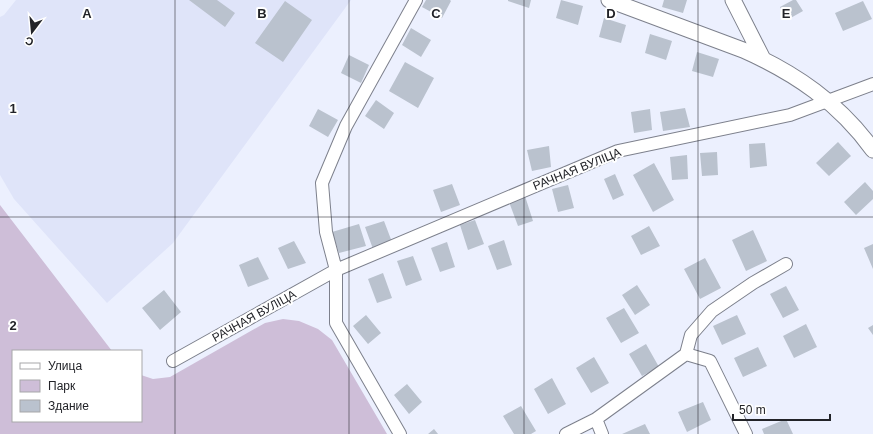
<svg xmlns="http://www.w3.org/2000/svg" width="873" height="434" viewBox="0 0 873 434" font-family="Arial,sans-serif">
<style>
.built{fill:#dfe4f9}
.green{fill:#cebed8}
.building{fill:#bac2ce}
.lines{fill:none;stroke-linecap:round;stroke-linejoin:round}
.minor-casing{stroke:#7d808c;stroke-width:14}
.tertiary-casing{stroke:#7d808c;stroke-width:17}
.minor{stroke:#fff;stroke-width:12}
.tertiary{stroke:#fff;stroke-width:15}
.grid{fill:none;stroke:#222328;stroke-width:1;stroke-opacity:0.55}
.labels{text-anchor:middle;dominant-baseline:central;stroke-width:4;stroke-linejoin:round;paint-order:stroke}
.street-label{font-size:12px;fill:#222328;stroke:#fff}
.grid-label{font-size:13px;text-anchor:middle;font-weight:bold;fill:#222328;stroke:#fff;stroke-width:4;stroke-linejoin:round;paint-order:stroke}
</style>
<rect width="100%" height="100%" fill="#ecf0fe"/>
<path class="built" d="M16,0H351L173,243L107,303L14,199L0,175V17L4,15Z"/>
<path class="green" d="M0,205L112,351H13V421H141V375L153,379L170,377L265,323L283,319L299,321L318,329L332,340L387,434H0Z"/>
<path class="building" d="M189,0H217L235,13L225,27Z
M426,0H450L451,1L442,18L422,7Z
M508,0H531L529,8L508,1Z
M561,0L583,6L578,25L556,18Z
M664,0H687L683,13L662,7Z
M793,0H796L803,11L787,20L780,7Z
M285,1L312,20L283,62L255,43Z
M863,1L872,19L843,31L835,13Z
M604,18L626,25L621,43L599,37Z
M411,28L431,40L421,57L402,45Z
M650,34L672,41L666,60L645,53Z
M697,52L719,59L713,77L692,71Z
M349,55L369,65L361,83L341,73Z
M405,62L434,78L418,108L389,91Z
M376,100L394,113L384,129L365,116Z
M685,108L690,127L663,131L660,112Z
M318,109L338,120L328,137L309,126Z
M650,109L652,130L634,133L631,112Z
M838,142L851,156L829,176L816,163Z
M765,143L767,166L750,168L749,144Z
M549,146L551,167L532,171L527,150Z
M717,152L718,175L702,176L700,153Z
M687,155L688,179L672,180L670,157Z
M654,163L674,200L653,212L633,175Z
M615,174L624,195L613,200L604,179Z
M865,182L873,191V199L856,215L844,202Z
M452,184L460,205L441,212L433,190Z
M568,185L574,208L558,212L552,189Z
M525,196L533,221L518,226L509,202Z
M475,220L484,244L468,250L460,225Z
M384,221L392,242L373,249L365,227Z
M359,224L366,246L339,253L332,232Z
M649,226L660,246L641,255L631,236Z
M753,230L767,261L746,271L732,240Z
M504,240L512,265L497,270L488,246Z
M294,241L306,263L288,269L278,248Z
M447,242L455,267L440,272L431,248Z
M873,244V269L864,248Z
M413,256L422,280L406,286L397,261Z
M258,257L269,279L248,287L239,265Z
M705,258L721,288L700,299L684,269Z
M383,273L392,298L377,303L368,279Z
M637,285L650,305L635,315L622,295Z
M786,286L799,310L783,318L770,294Z
M164,290L181,312L160,330L142,308Z
M624,308L639,333L621,343L606,318Z
M366,315L381,333L368,344L353,326Z
M737,315L746,334L722,345L713,326Z
M806,324L817,347L794,358L783,336Z
M873,325V335L868,328Z
M646,344L659,367L642,376L629,354Z
M758,347L767,366L743,377L734,358Z
M594,357L609,383L591,393L576,368Z
M552,378L566,404L548,414L534,389Z
M407,384L422,402L409,414L394,395Z
M703,402L711,420L687,432L678,412Z
M521,406L536,431L531,434H514L503,416Z
M786,419L793,434H764L762,429Z
M645,424L650,434H622Z
M434,429L438,434H428Z"/>
<g class="lines">
<g class="minor-casing">
<path id="minor" d="M686,354L691,335L712,311L753,283L786,264
M173,361L336,270L618,151L790,115L873,84
M596,419L602,434
M400,434L336,323V270L326,232L322,183L346,126L416,0
M566,434L596,419L686,354L710,361L746,434"/>
</g>
<g class="tertiary-casing">
<path id="tertiary" d="M609,0L743,50C795,73 839,103 873,150
M733,0L763,59"/>
</g>
<use href="#minor" class="minor"/>
<use href="#tertiary" class="tertiary"/>
</g>
<path class="grid" d="M175,0V434M349,0V434M524,0V434M698,0V434M0,217H873"/>
<g class="labels">
<g class="street-label">
<text transform="translate(577 169) rotate(-22)">РАЧНАЯ ВУЛІЦА</text>
<text transform="translate(254 316) rotate(-29)">РАЧНАЯ ВУЛІЦА</text>
</g>
</g>
<g class="grid-label">
<text x="87" y="18">A</text>
<text x="262" y="18">B</text>
<text x="436" y="18">C</text>
<text x="611" y="18">D</text>
<text x="786" y="18">E</text>
<text x="13" y="113">1</text>
<text x="13" y="330">2</text>
</g>
<rect x="12" y="350" width="130" height="72" fill="#ffffff" stroke="#a7a7a9"/>
<rect x="20" y="363" width="20" height="6" fill="#ffffff" stroke="#a7a7a9"/>
<text x="48" y="370" font-size="12" fill="#222328">Улица</text>
<rect x="20" y="380" width="20" height="12" fill="#cebed8" stroke="#a7a7a9"/>
<text x="48" y="390" font-size="12" fill="#222328">Парк</text>
<rect x="20" y="400" width="20" height="12" fill="#bac2ce" stroke="#a7a7a9"/>
<text x="48" y="410" font-size="12" fill="#222328">Здание</text>
<g transform="translate(32 32) rotate(196)" stroke="#ffffff" stroke-width="3" paint-order="stroke">
<path d="M0-3L7 15L0 10L-7 15Z" fill="#222328"/>
<text y="-6" font-size="11" font-weight="bold" text-anchor="middle" fill="#222328">С</text>
</g>
<path d="M733 414v6h97v-6" fill="none" stroke="#222328" stroke-width="2"/>
<text x="739" y="414" font-size="12" fill="#222328" stroke="#ffffff" stroke-width="3" paint-order="stroke">50 m</text>
</svg>
